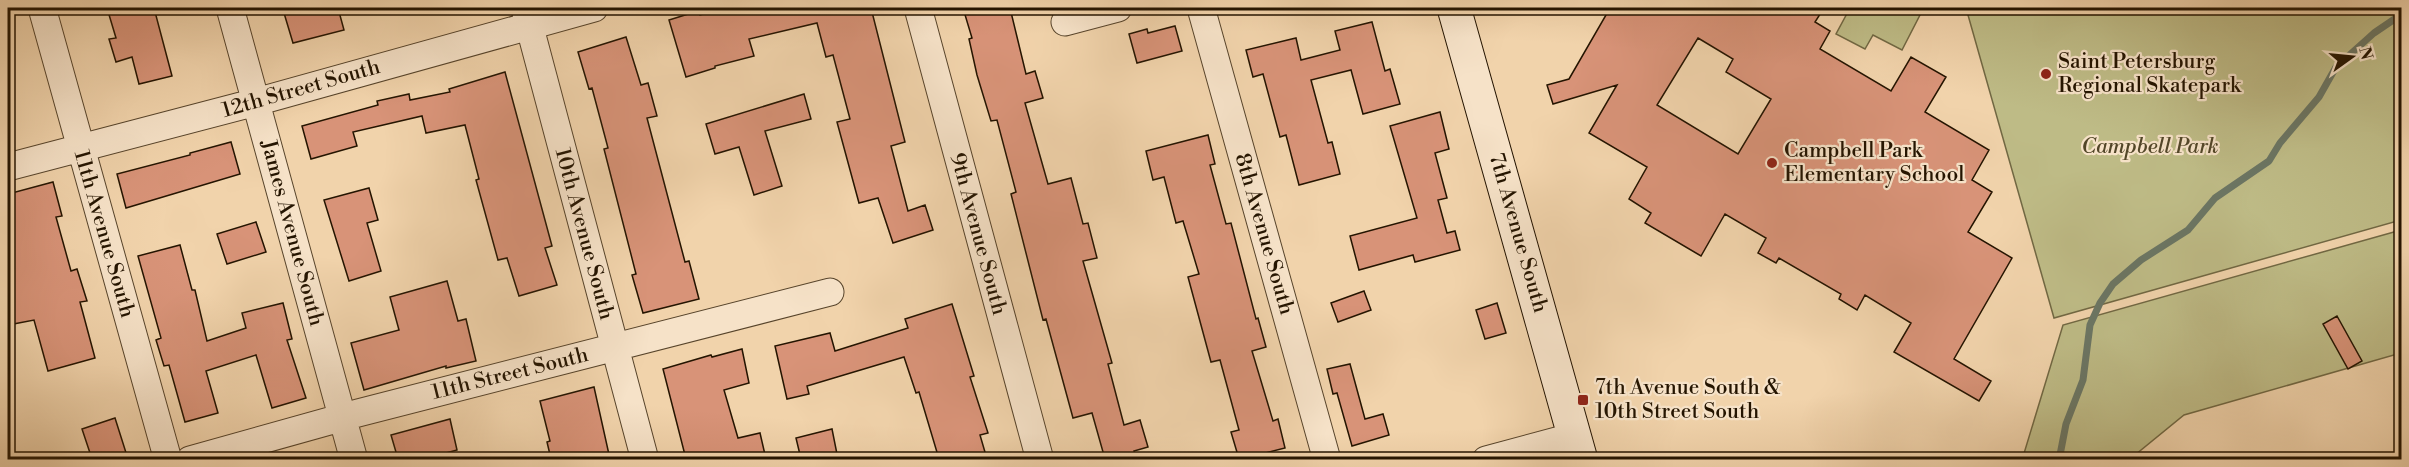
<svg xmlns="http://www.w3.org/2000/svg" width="2409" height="467" viewBox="0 0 2409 467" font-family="'Libre Bodoni',serif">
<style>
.green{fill:#bebb86;stroke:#716843;stroke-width:1.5}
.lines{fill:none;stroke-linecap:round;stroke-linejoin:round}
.stream{stroke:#6b7664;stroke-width:7}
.building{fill:#d89378;stroke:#241400;stroke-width:1.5;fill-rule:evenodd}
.street-casing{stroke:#57442b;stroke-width:29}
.secondary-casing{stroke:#241400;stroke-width:35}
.street{stroke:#f6e2c8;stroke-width:27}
.secondary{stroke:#f6e2c8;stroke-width:33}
.poi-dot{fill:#8f2418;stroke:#f6e2c8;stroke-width:2}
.labels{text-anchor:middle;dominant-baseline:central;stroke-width:4.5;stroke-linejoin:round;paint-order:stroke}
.poi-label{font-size:21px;fill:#241400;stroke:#f6e2c8;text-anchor:start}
.street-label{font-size:21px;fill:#241400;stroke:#f6e2c8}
.park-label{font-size:21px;font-style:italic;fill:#524628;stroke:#f6e2c8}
</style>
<rect width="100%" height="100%" fill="#f1d3ab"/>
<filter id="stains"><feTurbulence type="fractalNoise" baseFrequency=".00333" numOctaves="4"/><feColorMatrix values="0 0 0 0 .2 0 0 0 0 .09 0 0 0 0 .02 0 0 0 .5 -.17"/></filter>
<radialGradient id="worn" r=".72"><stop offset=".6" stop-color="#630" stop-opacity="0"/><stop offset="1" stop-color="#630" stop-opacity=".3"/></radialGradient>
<path class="green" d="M1850,8H1915L1922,11L1902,50L1873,35L1865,49L1836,34Z
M1966,8H2401V220L2054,318Z
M2401,230V353L2184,415L2130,459L2022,460L2063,325Z"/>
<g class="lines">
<path class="stream" d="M2059,460L2066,424L2083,380L2090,325L2100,303L2113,284L2141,260L2188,230L2215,198L2269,161L2280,143L2319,97L2336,67L2374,33L2402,14"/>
</g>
<path class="building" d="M107,8H154L172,76L139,84L132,57L116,62L109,39L116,38Z
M305,8H338L344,30L293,43L284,13Z
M730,8H871L905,142L891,146L908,211L925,205L933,230L893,243L878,198L859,203L837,122L850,119L833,55L826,57L817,23L749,39L754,56L715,66V68L686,77L669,20L698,11L700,15Z
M963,8H1010L1026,74L1035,71L1043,98L1025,103L1048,184L1071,178L1083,224L1088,223L1097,258L1083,261L1112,363L1108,364L1124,425L1140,420L1148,447L1134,451L1137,459H1105L1092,413L1073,418L1046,319L1043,320L1011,194L1016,192L997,120L991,121L977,75L969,39L972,38Z
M1610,8H1824L1815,22L1830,31L1820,49L1891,91L1911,57L1946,77L1925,112L1989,150L1972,180L1992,192L1968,232L2012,258L1954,359L1991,381L1979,401L1894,352L1911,323L1865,295L1857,310L1839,299L1841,294L1779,258L1776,263L1758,253L1766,238L1725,214L1701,256L1645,223L1651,213L1629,199L1647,167L1589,133L1617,85L1553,104L1547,85L1569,79ZM1698,38L1733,59L1726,72L1771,99L1738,154L1657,105Z
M1372,22L1385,71L1390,69L1400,104L1363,114L1351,70L1311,80L1328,143L1332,142L1340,174L1299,185L1286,135L1280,137L1263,74L1253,77L1246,50L1296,38L1301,60L1340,50L1335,31Z
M1175,26L1182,51L1137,63L1129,34L1147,29L1148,33Z
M626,37L641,85L648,83L657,116L647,118L685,262L689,261L699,299L643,313L632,275L636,274L604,149L608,148L592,88L589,89L578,52Z
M505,72L552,246L545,248L557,285L519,296L507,258L498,260L476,180L479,179L465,125L426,133L422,116L353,132L357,146L311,159L302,126L378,105L377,101L409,94L410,100L450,92L449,89Z
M804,94L811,119L765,131L782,186L754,195L739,147L715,154L706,124Z
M1440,112L1449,149L1435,153L1447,198L1438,200L1447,233L1455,231L1460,250L1415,262L1413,255L1359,270L1350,236L1417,218L1390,126Z
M1208,135L1215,164L1210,165L1226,224L1231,223L1256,319L1258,318L1266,347L1252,351L1273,421L1278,419L1285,448L1242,459H1239L1231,432L1239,430L1220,360L1211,362L1188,277L1199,274L1183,221L1176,223L1164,177L1153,180L1146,151Z
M231,142L240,174L126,208L117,174L190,155V153Z
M53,182L62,216L56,217L71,271L77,269L87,301L80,302L95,358L48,371L34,320L8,325V194Z
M369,188L378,220L367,223L381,271L349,281L324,200Z
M256,222L266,252L227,264L217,234Z
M180,245L192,290H195L207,341L246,328L242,313L283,303L292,339L287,340L306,398L272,408L256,355L206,371L218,413L185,422L169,365L164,366L156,340L161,338L138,256Z
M447,281L458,321L466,319L476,361L446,368V366L364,390L351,343L399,330L390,297Z
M1364,291L1371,310L1338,322L1331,303Z
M1497,303L1506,333L1485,339L1476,310Z
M952,304L974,376L970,377L988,433L980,435L987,459H939L919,392L916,393L904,357L807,386L809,394L787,399L775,346L830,333L835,351L908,328L905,319Z
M2337,316L2362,361L2348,369L2323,324Z
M742,349L749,383L724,390L738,438L760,433L766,459H686L663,369L711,355L712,357Z
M1350,364L1365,419L1383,414L1389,435L1352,446L1337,393L1333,394L1327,369Z
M594,387L610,459H551L547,442L550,441L540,401Z
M115,418L128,459H92L82,429Z
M450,419L457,450L424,459H398L391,435Z
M832,429L838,459H801L796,438Z"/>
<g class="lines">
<g class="street-casing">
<path id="street" d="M42,8L168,460
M230,8L354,460
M918,8L1040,460
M1201,8L1327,460
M525,9L645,460
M1065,22L1118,8
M8,167L256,102L594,8
M190,460L358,413L830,292
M1486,460L1575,436"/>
</g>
<g class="secondary-casing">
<path id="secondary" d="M1454,8L1581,460"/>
</g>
<use href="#street" class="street"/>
<use href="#secondary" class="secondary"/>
</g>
<g class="poi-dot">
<circle cx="2046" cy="74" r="6"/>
<circle cx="1772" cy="163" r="6"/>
<rect x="1577" y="394" width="12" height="12" rx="3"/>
</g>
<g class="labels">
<g class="poi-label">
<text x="2058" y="62">Saint Petersburg<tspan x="2058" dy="24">Regional Skatepark</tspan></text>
<text x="1784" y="151">Campbell Park<tspan x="1784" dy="24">Elementary School</tspan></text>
<text x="1595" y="388">7th Avenue South &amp;<tspan x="1595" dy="24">10th Street South</tspan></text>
</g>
<g class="street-label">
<text transform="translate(301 89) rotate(-16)">12th Street South</text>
<text transform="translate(292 233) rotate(75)">James Avenue South</text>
<text transform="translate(1518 233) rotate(74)">7th Avenue South</text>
<text transform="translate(104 234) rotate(74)">11th Avenue South</text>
<text transform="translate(584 234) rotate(75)">10th Avenue South</text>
<text transform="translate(978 234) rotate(75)">9th Avenue South</text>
<text transform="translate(1264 234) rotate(74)">8th Avenue South</text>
<text transform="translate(510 374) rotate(-14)">11th Street South</text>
</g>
<g class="park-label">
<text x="2150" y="147">Campbell Park</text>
</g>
</g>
<rect width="2409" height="467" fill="none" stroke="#f1d3ab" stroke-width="30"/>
<rect x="9" y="9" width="2391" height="449" fill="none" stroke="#241400" stroke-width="3"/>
<rect x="15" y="15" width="2379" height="437" fill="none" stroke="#241400" stroke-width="1.5"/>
<g transform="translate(2352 57) rotate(75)" stroke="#f6e2c8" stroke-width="4.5" paint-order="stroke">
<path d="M0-4.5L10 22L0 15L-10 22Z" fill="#241400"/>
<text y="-9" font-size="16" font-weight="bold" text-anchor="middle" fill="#241400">N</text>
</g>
<rect width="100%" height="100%" filter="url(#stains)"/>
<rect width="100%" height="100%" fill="url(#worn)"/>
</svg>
